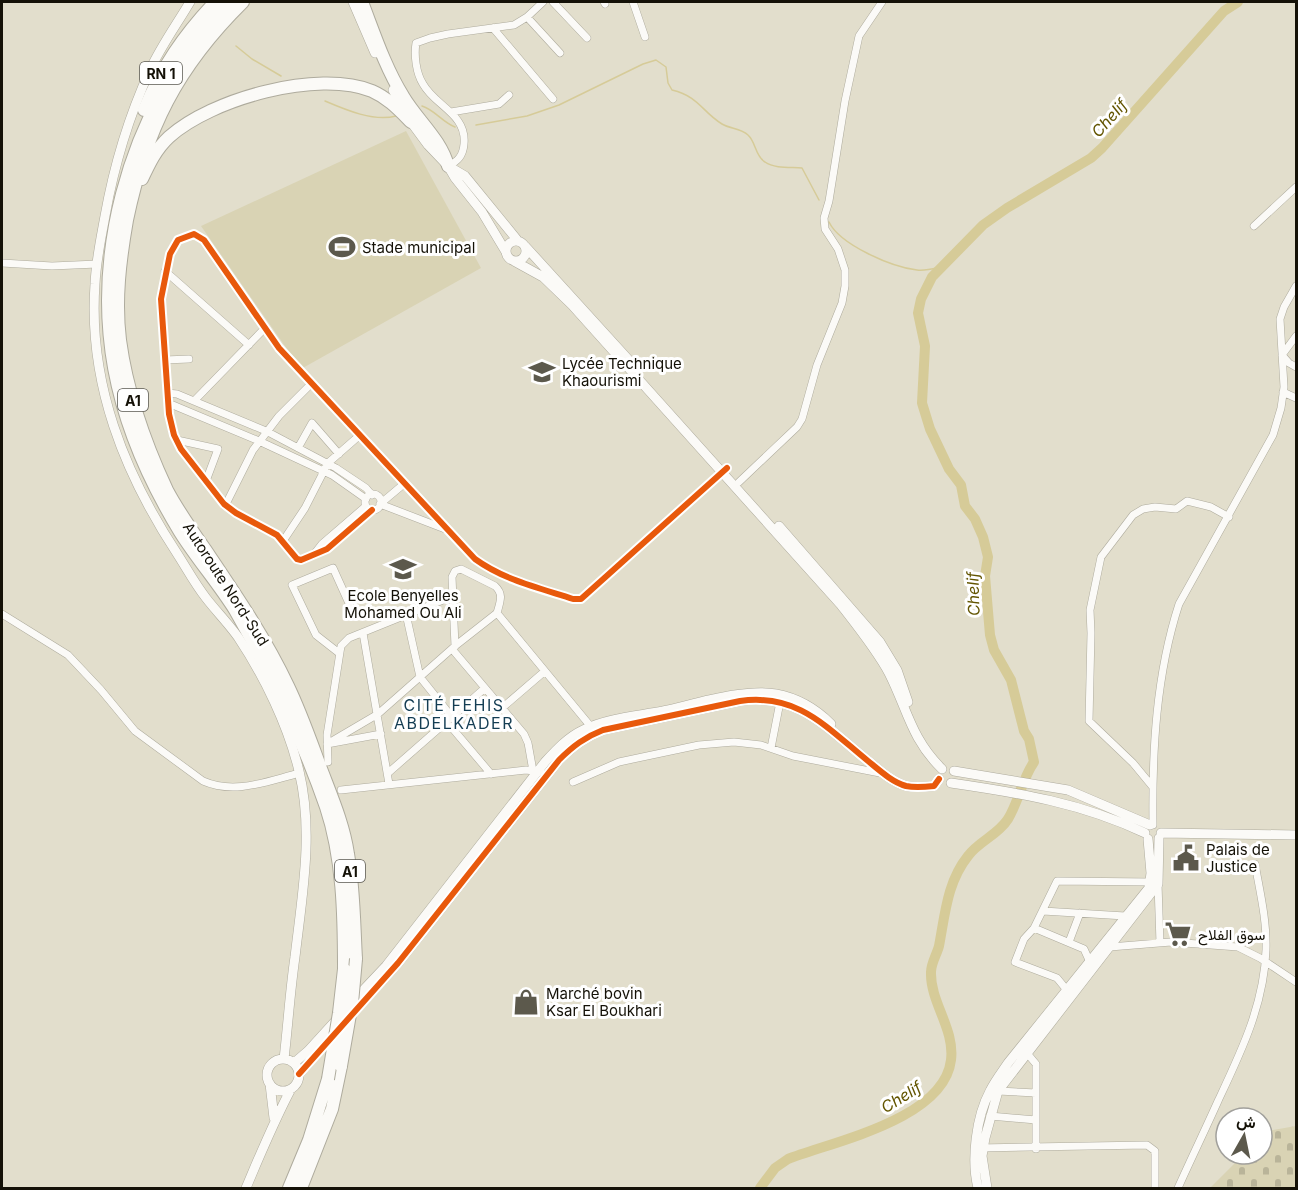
<svg xmlns="http://www.w3.org/2000/svg" width="1298" height="1190" viewBox="0 0 1298 1190" font-family="Inter,Vazirmatn,sans-serif">
<style>
.cemetery{fill:url(#cemetery-stones)}
.pitch{fill:#d9d3b4}
.lines{fill:none;stroke-linecap:round;stroke-linejoin:round}
.stream{stroke:#d6cb98;stroke-width:1.5}
.river{stroke:#d6cb98;stroke-width:10}
.street-casing{stroke:#aeab9d;stroke-width:8}
.secondary-casing{stroke:#aeab9d;stroke-width:10}
.highway-casing{stroke:#aeab9d;stroke-width:14}
.street{stroke:#fbfaf7;stroke-width:7}
.secondary{stroke:#fbfaf7;stroke-width:9}
.highway{stroke:#fbfaf7;stroke-width:12}
.highway-bridge-casing{stroke:#aeab9d;stroke-width:14;stroke-linecap:butt}
.highway-bridge{stroke:#fbfaf7;stroke-width:12}
.cycleway-casing{stroke:#fff;stroke-width:10}
.cycleway{stroke:#e8590c;stroke-width:6}
.labels{text-anchor:middle;dominant-baseline:central;stroke-width:6;stroke-linejoin:round;paint-order:stroke}
.shield{fill:#fff;stroke:#5a5851;stroke-width:1.5}
.shield-label{font-size:14px;font-weight:bold;fill:#141107}
.poi-label{font-size:15px;fill:#141107;stroke:#fff;text-anchor:start}
.street-label{font-size:15px;fill:#141107;stroke:#fff}
.water-label{font-size:16px;font-style:italic;fill:#635500;stroke:#fff}
.neighbourhood-label{font-size:16px;letter-spacing:1.5px;fill:#143d53;stroke:#fff}
</style>
<defs>
<pattern id="cemetery-stones" width="16" height="16" patternUnits="userSpaceOnUse" patternTransform="scale(1.5)"><rect width="16" height="16" fill="#d9d3b4"/><path d="M2 7V4a2 2 0 0 1 4 0v3zM10 15v-3a2 2 0 0 1 4 0v3z" fill="#b9b499"/></pattern>
</defs>
<rect width="100%" height="100%" fill="#e2decc"/>
<path class="cemetery" d="M1296,1126V1188H1210L1244,1154H1262V1136L1267,1131Z"/>
<path class="pitch" d="M406,131L481,268L301,369L201,226Z"/>
<g class="lines">
<path class="stream" d="M236,46L252,59L281,76
M325,101C346,110 374,122 396,116
M422,106C435,110 442,122 455,127
M476,125L527,116L559,105L643,64L656,60L666,67L668,83L672,90C700,97 701,111 722,124C730,129 741,128 748,135C756,142 755,156 765,162C775,169 791,167 802,168L819,200
M829,222C840,245 892,267 917,270C925,271 932,269 940,267"/>
<path class="river" d="M760,1188L775,1168L788,1159C835,1141 944,1119 951,1060C955,1029 930,1002 931,972C931,963 937,954 939,946C945,915 947,882 968,856C979,841 998,835 1008,819C1019,801 1022,779 1034,762L1029,739L1024,731L1011,680L994,650L990,635L985,576L988,557L983,537L975,519L965,506L961,485L949,469L930,429L922,403L925,346L918,313L921,299L932,277L983,225L1007,208L1091,158L1102,148L1224,11L1238,2"/>
<g class="street-casing">
<path id="street" d="M553,2L587,38
M604,2L605,4
M633,2L645,37
M527,17L560,53
M493,28L553,99
M451,112L499,104L509,95
M448,166C458,161 463,156 464,144C467,114 435,106 423,84C416,73 414,55 416,43L430,38L448,34L514,25L527,17L543,2
M1254,226L1296,187
M2,263L52,266L97,264
M165,271L249,345
M1296,336L1282,355L1289,363L1296,367
M165,360L189,359
M1283,392L1296,398
M167,393L177,394L266,431L336,468L366,488L372,495
M194,401L265,328
M168,403L259,441L332,475L366,499
M177,440L218,449L206,481
M298,448L312,423L339,454
M739,482L797,427L802,419L817,365L842,303L845,286V270L838,249L825,229L824,218L829,201L845,101L859,36L882,2
M365 502a8 8 0 1 1 16 0a8 8 0 1 1-16 0Z
M380,504L445,529
M380,504L405,483
M225,506L253,450L279,416L312,383
M372,510L327,549L301,560L297,559L277,535L236,513L224,504L181,449L174,435L169,414L161,299L170,254L178,240L194,234L204,240L279,348L475,559C504,580 539,588 573,599H581L727,468
M283,541L305,508L328,463L360,435
M315,553L322,544L366,506
M2,614L68,655L101,690L135,731L203,781C235,795 267,781 300,773
M406,614L420,677L452,717
M363,633L389,784
M455,646L452,577L455,571L461,569L495,586C504,594 500,602 497,613L592,728
M452,649L524,734L528,743L533,771
M339,653L316,635L292,585L333,568L352,610
M502,708L545,671
M447,722L491,774
M381,734L327,744L378,714L455,646L497,613
M771,748L780,702
M328,762L327,735L341,646L349,638L453,596
M388,773L485,688
M573,782L619,762L699,745L734,742L761,745L793,756L880,773
M1152,786L1133,763L1089,721L1091,633L1090,610L1101,557L1133,515L1143,509L1155,507L1176,509L1187,501L1211,507L1229,517
M341,790L526,770L541,772
M1153,825C1152,751 1156,675 1179,604L1273,435L1281,408L1284,387L1280,319L1284,307L1296,286
M1158,884L1160,943
M1043,911L1125,916
M1034,928L1084,949L1089,960
M1069,942L1080,913
M1110,947L1171,942L1238,947L1260,958L1296,982
M1066,989L1057,978L1015,962L1024,939L1034,928L1057,881L1151,882
M1026,1052L1036,1064V1149
M998,1091L1036,1093
M990,1116L1036,1120
M979,1148L1147,1145L1155,1151V1188
M1178,1188C1191,1159 1205,1130 1218,1101C1241,1052 1264,1005 1266,950C1267,921 1260,892 1255,864"/>
</g>
<g class="secondary-casing">
<path id="secondary" d="M190,2C177,24 161,46 150,70C129,116 114,166 105,216C101,238 96,261 95,284C88,383 124,473 178,555C187,569 195,584 206,598C216,611 228,623 238,637C264,676 288,725 299,771C314,832 302,896 295,957C290,991 288,1025 284,1059
M353,2L375,53
M393,90L411,122L428,145L448,166L455,178L482,212L506,252
M448,166L465,176L518,241
M506 251a10 10 0 1 1 20 0a10 10 0 1 1-20 0Z
M525,246L637,369
M514,261L543,277L572,305L841,605C858,627 876,649 889,673C907,708 911,739 942,769
M779,526L880,642L897,670L908,702
M954,771L1068,790L1150,825
M951,783C1020,793 1082,803 1145,833
M1161,833L1296,835
M352,1002L386,966L545,762C556,750 568,737 583,730C607,718 637,716 663,711C695,704 745,688 776,694C798,698 815,708 831,724
M351,1015L398,963L559,760C573,746 585,737 603,730L740,701C798,693 826,727 868,761C879,770 892,782 906,786C915,788 925,787 934,786L939,779
M267 1075a16 16 0 1 1 32 0a16 16 0 1 1-32 0Z
M294,1063L308,1051L339,1017
M299,1074L335,1032
M270,1084L274,1118
M246,1188C260,1155 274,1121 291,1089
M978,1188C971,1160 976,1117 990,1091C995,1081 1002,1072 1008,1063L1149,888L1151,873L1148,839
M987,1188L982,1156L985,1138L998,1091L1158,884L1159,838"/>
</g>
<g class="highway-casing">
<path id="highway" d="M229,2C177,56 141,121 122,194C90,318 114,424 180,532C197,559 218,583 235,610C271,673 302,738 326,807C343,858 344,915 344,969
M243,2C177,67 146,129 127,220C120,260 115,300 120,340C127,392 145,443 167,490C178,511 193,532 207,552C236,595 266,639 288,686C302,715 312,745 323,774C333,800 344,826 348,854C354,888 354,924 356,959
M362,2C374,33 385,67 403,96C417,120 441,139 448,166
M144,110C162,67 183,36 215,2
M142,179C149,164 156,149 169,137C211,99 318,69 372,91C388,98 399,110 411,122
M289,1188L309,1140L328,1079
M301,1188L332,1109L341,1066"/>
</g>
<use href="#street" class="street"/>
<use href="#secondary" class="secondary"/>
<use href="#highway" class="highway"/>
<g class="highway-bridge-casing">
<path id="highway-bridge" d="M341,1066L352,1003L356,959
M328,1079L339,1013L344,969"/>
</g>
<use href="#highway-bridge" class="highway-bridge"/>
<g class="cycleway-casing">
<path id="cycleway" d="M372,510L327,549L301,560L297,559L277,535L236,513L224,504L181,449L174,435L169,414L161,299L170,254L178,240L194,234L204,240L279,348L475,559C504,580 539,588 573,599H581L727,468
M299,1074L398,963L559,760C573,746 585,737 603,730L740,701C798,693 826,727 868,761C879,770 892,782 906,786C915,788 925,787 934,786L939,779"/>
</g>
<use href="#cycleway" class="cycleway"/>
</g>
<defs>
<g id="stadium-bare" transform="scale(2.07)"><path d="M0-5a6.5 5 0 1 0 0 10a6.5 5 0 1 0 0-10ZM-3.5-1.8h7v3.6h-7Z" fill="#5c594c" stroke="#fff" stroke-width="2.5" paint-order="stroke"/></g>
<g id="school-bare" transform="scale(2.07)"><path d="M0-5L7-2L0 1L-7-2ZM-4 1L0 2.5L4 1V4Q0 6-4 4Z" fill="#5c594c" stroke="#fff" stroke-width="2.5" paint-order="stroke"/></g>
<g id="civic-bare" transform="scale(2.07)"><path d="M-.6-6.5H3V-4.5H.6V-3L4-1V1h2V6H-6V1h2V-1L-.6-3ZM-1.2 2.5V6h2.4V2.5Z" fill="#5c594c" stroke="#fff" stroke-width="2.5" paint-order="stroke"/></g>
<g id="supermarket-bare" transform="scale(2.07)"><path d="M-6-5.5h2.5l.6 2H6L4.5 2H-2.5L-4.4-4H-6ZM-1.5 3.2a1.3 1.3 0 1 0 .1 0ZM3 3.2a1.3 1.3 0 1 0 .1 0Z" fill="#5c594c" stroke="#fff" stroke-width="2.5" paint-order="stroke"/></g>
<g id="shop-bare" transform="scale(2.07)"><path d="M-5-2.5h2.3a2.7 3.5 0 0 1 5.4 0H5L5.5 6h-11ZM-1.5-2.5h3a1.5 2.3 0 0 0-3 0Z" fill="#5c594c" stroke="#fff" stroke-width="2.5" paint-order="stroke"/></g>
</defs>
<g fill-rule="evenodd">
<use href="#stadium-bare" x="342" y="247"/>
<use href="#school-bare" x="542" y="372"/>
<use href="#school-bare" x="403" y="569"/>
<use href="#civic-bare" x="1186" y="858"/>
<use href="#supermarket-bare" x="1178" y="934"/>
<use href="#shop-bare" x="526" y="1002"/>
</g>
<g class="labels">
<g class="shield">
<rect x="140" y="62" width="42" height="22" rx="4.5"/>
<rect x="118" y="389" width="30" height="22" rx="4.5"/>
<rect x="335" y="860" width="30" height="22" rx="4.5"/>
</g>
<g class="shield-label">
<text x="161" y="73">RN 1</text>
<text x="133" y="400">A1</text>
<text x="350" y="871">A1</text>
</g>
<g class="poi-label">
<text x="362" y="247">Stade municipal</text>
<text x="562" y="363">Lycée Technique<tspan x="562" dy="17">Khaourismi</tspan></text>
<text x="403" y="595" text-anchor="middle">Ecole Benyelles<tspan x="403" dy="17">Mohamed Ou Ali</tspan></text>
<text x="1206" y="849">Palais de<tspan x="1206" dy="17">Justice</tspan></text>
<text x="1198" y="934">سوق الفلاح</text>
<text x="546" y="993">Marché bovin<tspan x="546" dy="17">Ksar El Boukhari</tspan></text>
</g>
<g class="street-label">
<text transform="translate(226 584) rotate(57)">Autoroute Nord-Sud</text>
</g>
<g class="water-label">
<text transform="translate(1109 118) rotate(-48)">Chelif</text>
<text transform="translate(973 594) rotate(-92)">Chelif</text>
<text transform="translate(901 1097) rotate(-32)">Chelif</text>
</g>
<g class="neighbourhood-label">
<text x="454" y="705">CITÉ FEHIS<tspan x="454" dy="18">ABDELKADER</tspan></text>
</g>
</g>
<rect width="1298" height="1190" fill="none" stroke="#141107" stroke-width="6"/>
<g transform="translate(1244 1136) rotate(9)"><circle r="28" fill="#ffffff" stroke="#a1a09c" stroke-width="1.5"/>
<path d="M0-4.5L10 22L0 15L-10 22Z" fill="#5c594c"/>
<text y="-9" font-size="16" font-weight="bold" text-anchor="middle" fill="#141107">ش</text>
</g>
</svg>
